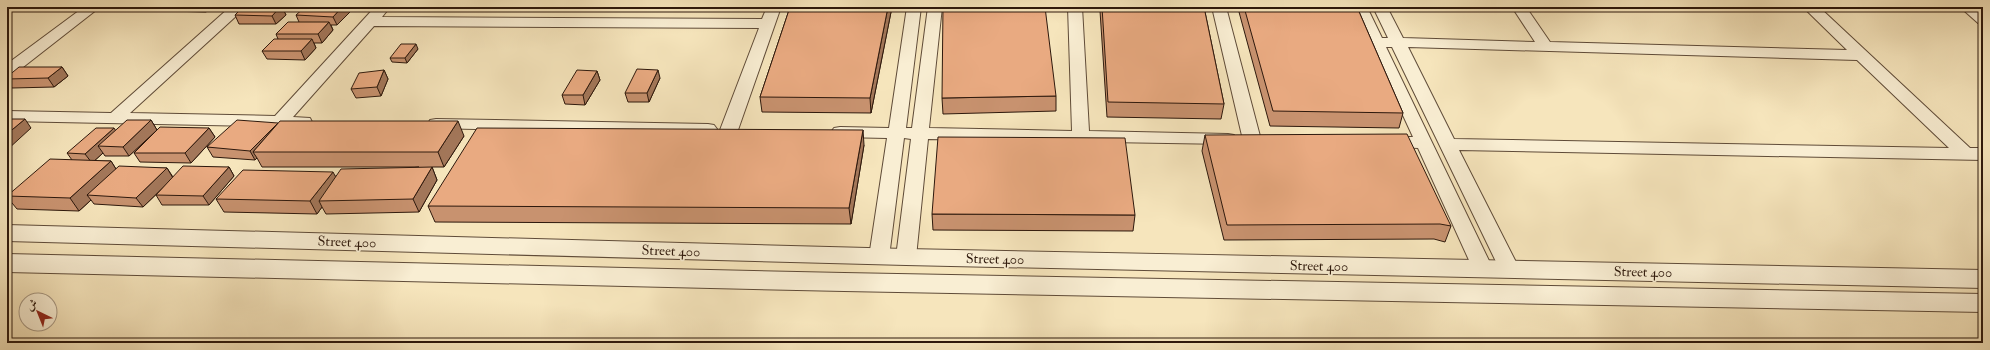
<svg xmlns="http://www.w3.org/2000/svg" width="1990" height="350" viewBox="0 0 1990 350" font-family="'IM FELL Double Pica',Amiri,serif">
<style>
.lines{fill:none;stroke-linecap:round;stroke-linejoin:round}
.minor-casing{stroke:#5f4b38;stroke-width:2}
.tertiary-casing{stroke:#5f4b38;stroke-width:2}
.minor{fill:#f9eed3;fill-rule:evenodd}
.tertiary{fill:#f9eed3;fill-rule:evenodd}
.wall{fill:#c8926f;stroke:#2d180c}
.shaded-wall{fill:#a3775a;stroke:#2d180c}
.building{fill:#e9aa81;stroke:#2d180c}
.labels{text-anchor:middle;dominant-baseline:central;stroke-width:3.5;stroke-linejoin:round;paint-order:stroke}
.street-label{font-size:14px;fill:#2d180c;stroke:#f9eed3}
</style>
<rect width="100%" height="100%" fill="#f6e5bc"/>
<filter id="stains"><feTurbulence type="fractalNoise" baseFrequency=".005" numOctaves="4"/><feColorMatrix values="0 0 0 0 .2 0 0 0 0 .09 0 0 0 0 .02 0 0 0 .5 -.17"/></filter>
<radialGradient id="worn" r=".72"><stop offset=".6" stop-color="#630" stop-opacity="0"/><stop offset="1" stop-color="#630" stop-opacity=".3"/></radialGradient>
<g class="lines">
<g class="minor-casing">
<path id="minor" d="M84,7H100L13,75L7,77V64Z
M230,7H246L130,113L275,116L375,7H390L382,17L762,19L767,7H781L738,130L735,134L729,135L723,134L720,130L759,28L374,26L293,117L310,118L312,122L310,126L304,127L7,121V111L111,113Z
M907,7H921L906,128H912L928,7H942L929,128L1072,131L1068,7H1082L1089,131L1228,134L1234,135L1237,139L1234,143L1228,144L928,139L916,257L913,262L906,264L899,262L896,257L911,139L904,138L889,257L886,262L879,264L872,262L869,257L887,138L840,137L834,136L831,132L834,128L840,127L889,128Z
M1212,7H1226L1261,140L1258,144L1252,145L1246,144L1243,140Z
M1353,7H1367L1382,38H1388L1373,7H1387L1403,38L1535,42L1512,7H1526L1550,42L1847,50L1803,7H1819L1970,148H1983V160L1459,150L1520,270L1517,275L1510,277L1503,275L1500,270L1392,47H1386L1493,269L1490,274L1483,276L1476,274L1473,269L1418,148L1380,146L1377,142L1380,138L1386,137H1413ZM1408,47L1857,60L1949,148L1454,139Z
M1960,7H1976L1983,13V24L1978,23Z
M436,119L708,124L714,125L717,129L714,133L708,134L430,128L428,124L430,120Z"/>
</g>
<g class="tertiary-casing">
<path id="tertiary" d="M7,225L906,249L1983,270V288L906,265L7,241Z
M7,254L844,273L1983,294V312L844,291L7,272Z"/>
</g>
<use href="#minor" class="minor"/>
<use href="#tertiary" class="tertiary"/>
</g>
<path class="wall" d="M166,7H212L206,12L168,11Z
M243,7H282L286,15L276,24H239L235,15Z
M355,7L337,25H331L333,30L322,43H314L316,48L305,60L267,59L262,51L278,39L276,34L299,22L296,15Z
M790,7H892L871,113L762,112L760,97Z
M1100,7H1204L1224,104L1221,119L1107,117L1100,11Z
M1240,7H1357L1403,113L1399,128L1270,126L1239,12Z
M418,49L407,63L392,62L390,58Z
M62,67L68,76L54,87L12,88L7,81V77Z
M384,70L388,79L381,96L356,98L351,89Z
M597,71L600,80L585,105L565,104L562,95Z
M660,78L649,102H628L625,93Z
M1056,96V111L943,114L942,98Z
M151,120L157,130L129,156H105L103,153L94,161H111L116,169L167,168L173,177L229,167L234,176L209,205H162L156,195L167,184L143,207L94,204L91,200L79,211L17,209L7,197V195L72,160L67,153L115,131Z
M209,128L215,137L191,163L140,162L134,153Z
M1205,135L1451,226L1445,242L1434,239L1224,240L1202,151Z
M464,136L444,167H432L437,180L419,212L326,214L322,207L317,214L224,212L216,199L336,176L419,167H262L257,158L255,160L213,157L207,147Z
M864,145L851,224L435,222L428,206Z
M932,214L1135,215L1133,231L933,230Z"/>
<path class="shaded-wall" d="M203,7H212L206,12Z
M280,7H282L286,15L276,24L272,16Z
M342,7H355L337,25L333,17Z
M888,7H892L871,113L870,98Z
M329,22L333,30L322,43L318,34Z
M312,39L316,48L305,60L301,51Z
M416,44L418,49L407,63L405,58Z
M62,67L68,76L54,87L48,78Z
M384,70L388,79L381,96L377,87Z
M658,70L660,78L649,102L647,93Z
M597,71L600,80L585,105L583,95Z
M25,119L31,128L7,150V134Z
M151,120L157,130L129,156L123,147Z
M458,121L464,136L444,167L438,152Z
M278,123L253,152L257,158L255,160L250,151Z
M114,128L120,137L98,146L103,153L92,163L85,154Z
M209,128L215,137L191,163L185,153Z
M863,130L864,145L851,224L849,208Z
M111,161L119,174L87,195L91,200L79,211L70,198Z
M229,167L234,176L209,205L203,196Z
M432,167L437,180L419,212L413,199Z
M167,168L173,178L143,207L136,198Z
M333,172L340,185L319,201L322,207L317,214L310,201Z"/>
<path class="building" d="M243,7H280L272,16L235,15Z
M305,7H342L333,17L296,15Z
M790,7H888L870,98L760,97Z
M943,7H1045L1056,96L942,98Z
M1102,7H1204L1224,104L1108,102Z
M1244,7H1357L1403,113L1273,111Z
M288,22H329L318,34H276Z
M274,39H312L301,51H262Z
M401,44H416L405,58H390Z
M19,67H62L48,78L7,79V77Z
M637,69L658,70L647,93H625Z
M384,70L377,87L351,89L359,73Z
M577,70L597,71L583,95H562Z
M7,119H25L7,134Z
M127,120H151L123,147L98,146Z
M237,120L278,123L250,151L207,147Z
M280,121H458L438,152H253Z
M160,127L209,128L185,153H134Z
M96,128H114L85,154L67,153Z
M477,128L863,130L849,208L428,206Z
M1407,134L1451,226L1440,224L1227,225L1205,135Z
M938,137L1125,138L1135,215L932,214Z
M50,159L111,161L70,198L7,196Z
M119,166L167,168L136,198L87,195Z
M183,166L229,167L203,196L156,195Z
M432,167L413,199L319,201L341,169Z
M243,170L333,172L310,201L216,199Z"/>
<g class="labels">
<g class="street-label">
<text transform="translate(347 242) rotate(2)">Street 400</text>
<text transform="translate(671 251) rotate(2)">Street 400</text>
<text transform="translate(995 259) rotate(1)">Street 400</text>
<text transform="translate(1319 266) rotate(1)">Street 400</text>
<text transform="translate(1643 272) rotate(1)">Street 400</text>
</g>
</g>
<rect width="1990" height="350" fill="none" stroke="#f6e5bc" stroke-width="24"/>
<rect x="8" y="8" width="1974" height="334" fill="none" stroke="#2d180c" stroke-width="2"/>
<rect x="12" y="12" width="1966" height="326" fill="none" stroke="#2d180c"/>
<g transform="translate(38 312) rotate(317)"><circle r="19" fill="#f9eed3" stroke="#a79883"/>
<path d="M0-3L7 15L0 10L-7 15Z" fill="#8f2418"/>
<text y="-6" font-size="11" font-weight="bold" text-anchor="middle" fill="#2d180c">ش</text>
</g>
<rect width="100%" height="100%" filter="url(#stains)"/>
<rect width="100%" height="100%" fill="url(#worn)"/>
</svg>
